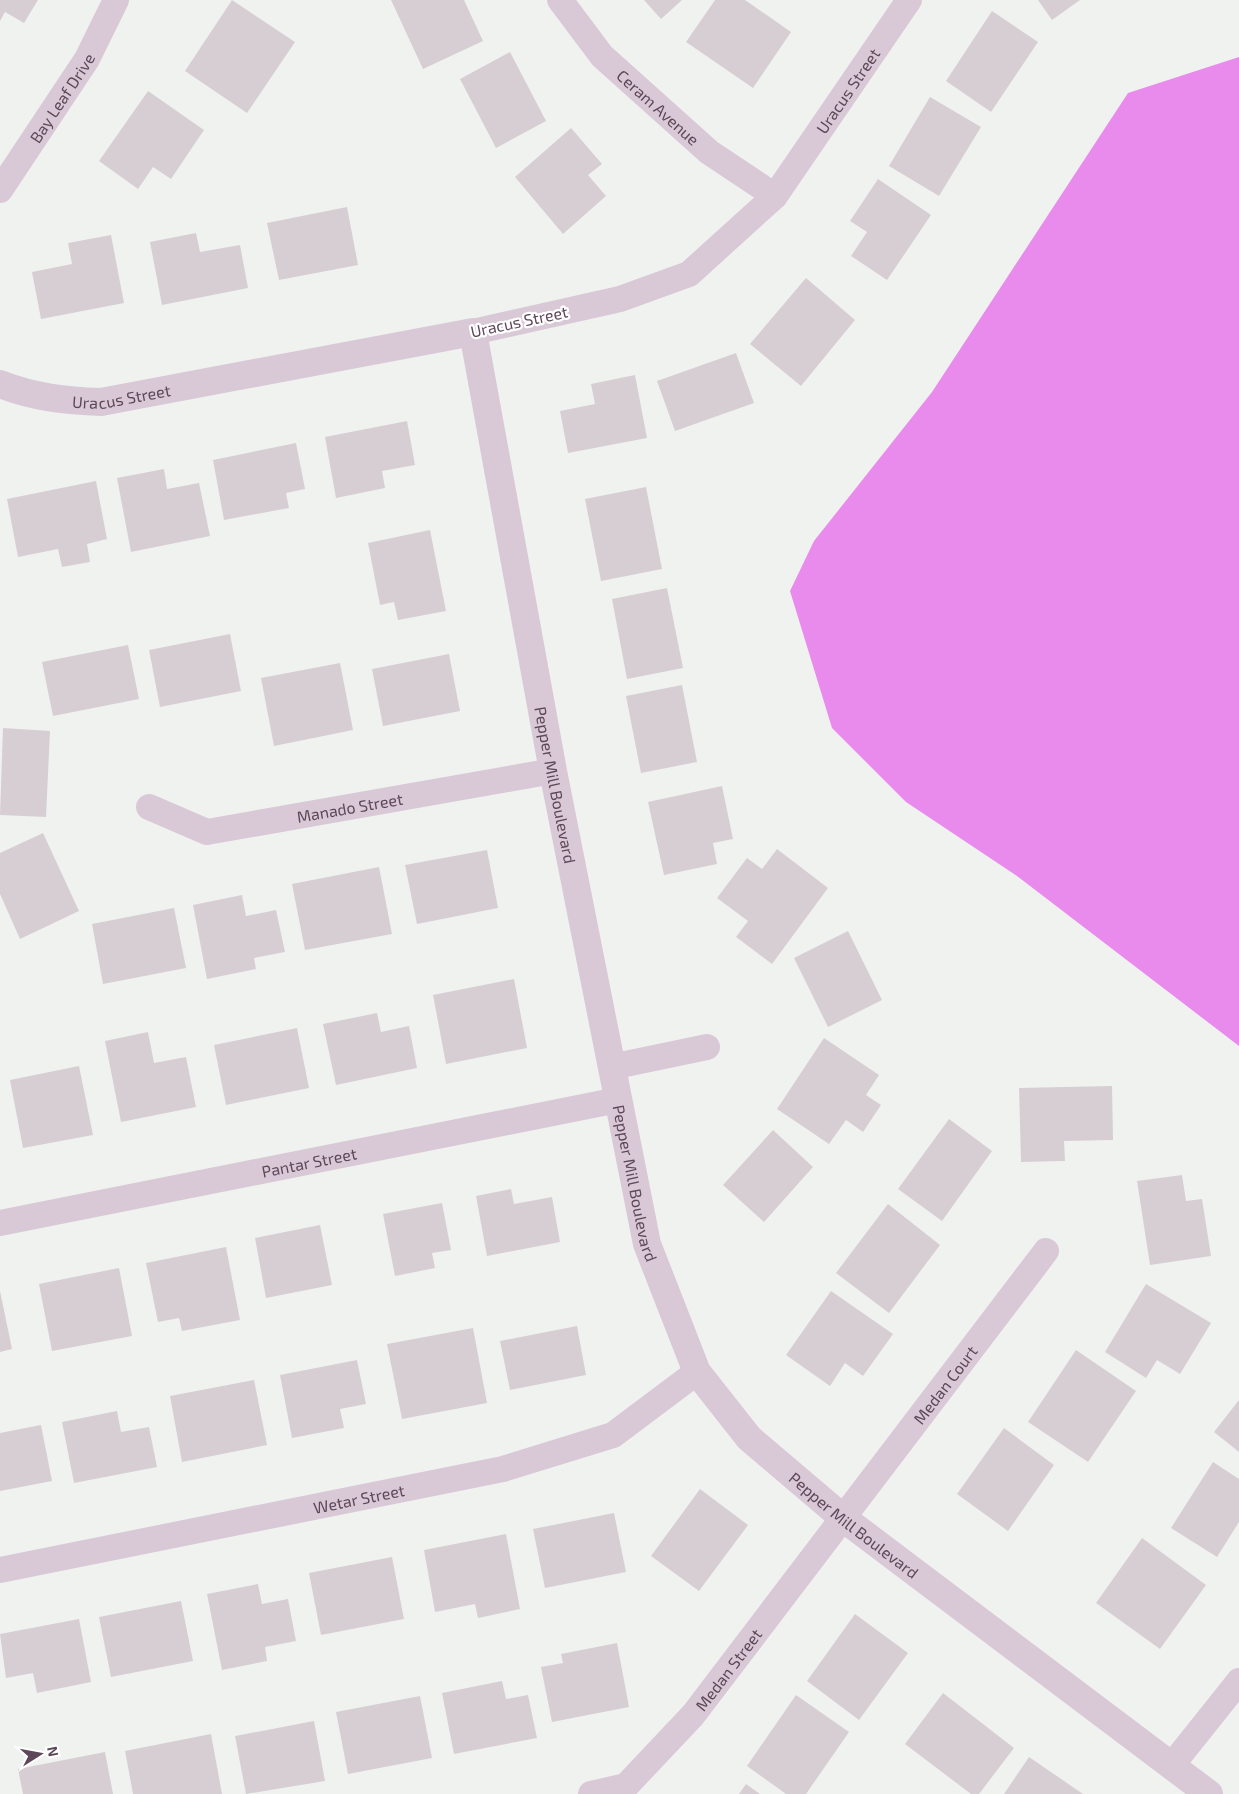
<svg xmlns="http://www.w3.org/2000/svg" width="1239" height="1794" viewBox="0 0 1239 1794" font-family="'Exo 2',sans-serif">
<style>
.water{fill:#e98bed}
.building{fill:#d7ced4}
.lines{fill:none;stroke-linecap:round;stroke-linejoin:round}
.minor{stroke:#d9c9d6;stroke-width:26}
.tertiary{stroke:#d9c9d6;stroke-width:28}
.labels{text-anchor:middle;dominant-baseline:central;stroke-width:4.5;stroke-linejoin:round;paint-order:stroke}
.street-label{font-size:16px;fill:#5d4758;stroke:#fff}
</style>
<rect width="100%" height="100%" fill="#f0f2f0"/>
<path class="water" d="M1239,57V1046L1017,876L906,802L832,728L790,591L814,541L932,392L1128,93Z"/>
<path class="building" d="M0,0H38L24,23L5,12L0,21Z
M232,0L295,42L247,113L185,71Z
M391,0H464L483,41L423,69Z
M644,0H682L661,19Z
M715,0H745L791,32L753,88L686,42Z
M1038,0H1080L1052,20Z
M992,11L1038,42L991,112L946,81Z
M510,52L546,121L496,148L460,79Z
M148,91L204,130L171,179L153,167L138,189L99,161Z
M930,97L981,127L939,196L889,166Z
M571,128L602,164L588,175L606,196L563,234L515,177Z
M878,179L931,215L887,280L851,256L867,232L850,221Z
M347,207L358,265L279,280L267,223Z
M196,233L200,252L240,245L248,288L162,305L150,242Z
M111,235L124,303L41,319L32,272L72,264L68,243Z
M806,278L855,320L801,386L750,344Z
M736,353L754,403L675,431L657,381Z
M635,375L647,438L568,453L560,411L595,404L591,384Z
M407,421L415,465L382,471L385,488L336,498L325,437Z
M296,443L305,489L286,493L289,508L224,520L213,460Z
M164,469L167,489L199,483L210,536L131,552L117,478Z
M96,481L107,539L87,544L90,562L62,567L58,549L18,557L7,499Z
M646,487L662,569L601,581L585,499Z
M430,530L446,611L398,620L394,602L380,605L368,543Z
M667,588L683,668L627,679L612,599Z
M230,634L241,691L160,707L149,650Z
M128,645L139,699L53,716L42,662Z
M449,654L460,711L383,726L372,669Z
M340,663L353,730L274,746L261,678Z
M682,685L697,762L641,773L626,696Z
M3,728L50,731L46,817L0,815Z
M722,786L733,839L713,843L717,864L664,875L648,802Z
M43,833L79,911L20,939L0,894V853Z
M777,849L828,888L772,964L736,937L748,921L717,898L747,858L762,869Z
M487,850L498,908L417,924L405,865Z
M379,867L392,934L305,950L292,884Z
M242,895L246,916L276,910L285,952L254,958L256,969L207,979L193,905Z
M174,908L186,968L103,984L92,924Z
M848,931L882,1000L828,1027L794,958Z
M514,979L527,1048L446,1064L433,995Z
M377,1013L381,1032L409,1026L417,1068L336,1085L323,1024Z
M297,1028L309,1088L226,1105L214,1045Z
M148,1032L154,1063L186,1057L196,1107L121,1122L105,1041Z
M824,1038L879,1075L866,1095L881,1105L863,1132L846,1120L829,1144L777,1109Z
M79,1066L93,1135L23,1148L10,1080Z
M1112,1086L1113,1140L1064,1141L1065,1161L1021,1162L1019,1088Z
M949,1119L992,1151L942,1221L898,1189Z
M773,1130L813,1167L764,1222L723,1185Z
M1182,1175L1186,1201L1202,1199L1211,1256L1150,1265L1137,1181Z
M511,1189L514,1204L552,1197L560,1242L487,1256L476,1196Z
M442,1203L451,1250L432,1253L435,1268L395,1276L383,1214Z
M888,1204L940,1245L889,1313L836,1273Z
M320,1225L332,1285L266,1298L255,1238Z
M226,1247L240,1320L182,1331L179,1318L158,1322L146,1263Z
M119,1268L132,1336L52,1351L39,1284Z
M1146,1284L1211,1323L1180,1374L1157,1360L1146,1378L1105,1352Z
M0,1291L12,1349L0,1352Z
M831,1291L893,1334L863,1376L845,1363L830,1386L786,1355Z
M577,1326L586,1375L510,1390L500,1341Z
M473,1328L487,1403L402,1419L387,1344Z
M1076,1350L1136,1391L1088,1462L1028,1422Z
M357,1360L366,1404L340,1409L344,1428L292,1438L280,1375Z
M254,1380L267,1445L182,1462L170,1396Z
M1239,1400V1452L1214,1432Z
M117,1411L121,1432L149,1427L157,1467L74,1483L62,1422Z
M41,1425L52,1481L0,1491V1433Z
M1004,1428L1054,1465L1008,1531L957,1494Z
M1213,1462L1239,1479V1522L1217,1557L1171,1528Z
M700,1489L748,1525L699,1591L651,1556Z
M614,1513L626,1572L545,1588L533,1529Z
M506,1534L520,1609L478,1618L475,1604L435,1612L424,1550Z
M1142,1538L1206,1585L1160,1649L1096,1603Z
M392,1557L404,1619L321,1635L309,1573Z
M258,1584L262,1604L288,1599L296,1641L265,1647L267,1661L222,1670L207,1594Z
M181,1601L193,1661L111,1677L99,1617Z
M855,1614L908,1653L859,1720L807,1681Z
M79,1619L91,1682L37,1693L33,1673L6,1678L0,1634Z
M617,1643L629,1707L552,1722L541,1667L563,1663L561,1654Z
M502,1681L506,1699L528,1695L537,1738L454,1754L442,1693Z
M943,1693L1014,1748L979,1794H971L905,1744Z
M796,1695L849,1732L806,1794H786L747,1766Z
M420,1696L432,1758L348,1774L336,1712Z
M314,1721L325,1781L246,1794L235,1736Z
M211,1734L222,1794H133L125,1751Z
M105,1752L113,1794H23L18,1769Z
M1029,1757L1083,1794H1004Z
M746,1784L760,1794H739Z"/>
<g class="lines">
<g class="minor">
<path id="s1" d="M560,0L602,56L709,152L775,196"/>
<path id="s2" d="M0,190L87,59L116,0"/>
<path id="s3" d="M473,332L620,299L689,274L775,196L909,0"/>
<path id="s4" d="M149,807L207,832L553,771"/>
<path d="M611,1067L707,1047"/>
<path id="s5" d="M0,1223L618,1100"/>
<path id="s6" d="M0,1570L503,1469L613,1435L697,1372"/>
<path d="M1172,1765L1239,1681"/>
<path id="s7" d="M591,1794L626,1786L693,1715L1046,1251"/>
</g>
<path class="tertiary" id="s8" d="M0,384C34,397 65,401 101,402L473,332L553,771L647,1244L697,1372L749,1438L843,1518L1209,1794"/>
</g>
<g class="labels">
<g class="street-label">
<text stroke="none"><textPath href="#s3" startOffset="468">Uracus Street</textPath></text>
<text stroke="none"><textPath href="#s2" startOffset="111">Bay Leaf Drive</textPath></text>
<text stroke="none"><textPath href="#s1" startOffset="146">Ceram Avenue</textPath></text>
<text transform="translate(519 321) rotate(-12)">Uracus Street</text>
<text stroke="none"><textPath href="#s8" startOffset="124">Uracus Street</textPath></text>
<text stroke="none"><textPath href="#s8" startOffset="942">Pepper Mill Boulevard</textPath></text>
<text stroke="none"><textPath href="#s4" startOffset="208">Manado Street</textPath></text>
<text stroke="none"><textPath href="#s5" startOffset="315">Pantar Street</textPath></text>
<text stroke="none"><textPath href="#s8" startOffset="1348">Pepper Mill Boulevard</textPath></text>
<text stroke="none"><textPath href="#s7" startOffset="549">Medan Court</textPath></text>
<text stroke="none"><textPath href="#s6" startOffset="366">Wetar Street</textPath></text>
<text stroke="none"><textPath href="#s8" startOffset="1768">Pepper Mill Boulevard</textPath></text>
<text stroke="none"><textPath href="#s7" startOffset="191">Medan Street</textPath></text>
</g>
</g>
<g transform="translate(40 1754) rotate(79)" stroke="#ffffff" stroke-width="4" paint-order="stroke">
<path d="M0-4L9 19L0 12L-9 19Z" fill="#5d4758"/>
<text y="-8" font-size="14" font-weight="bold" text-anchor="middle" fill="#5d4758">N</text>
</g>
</svg>
